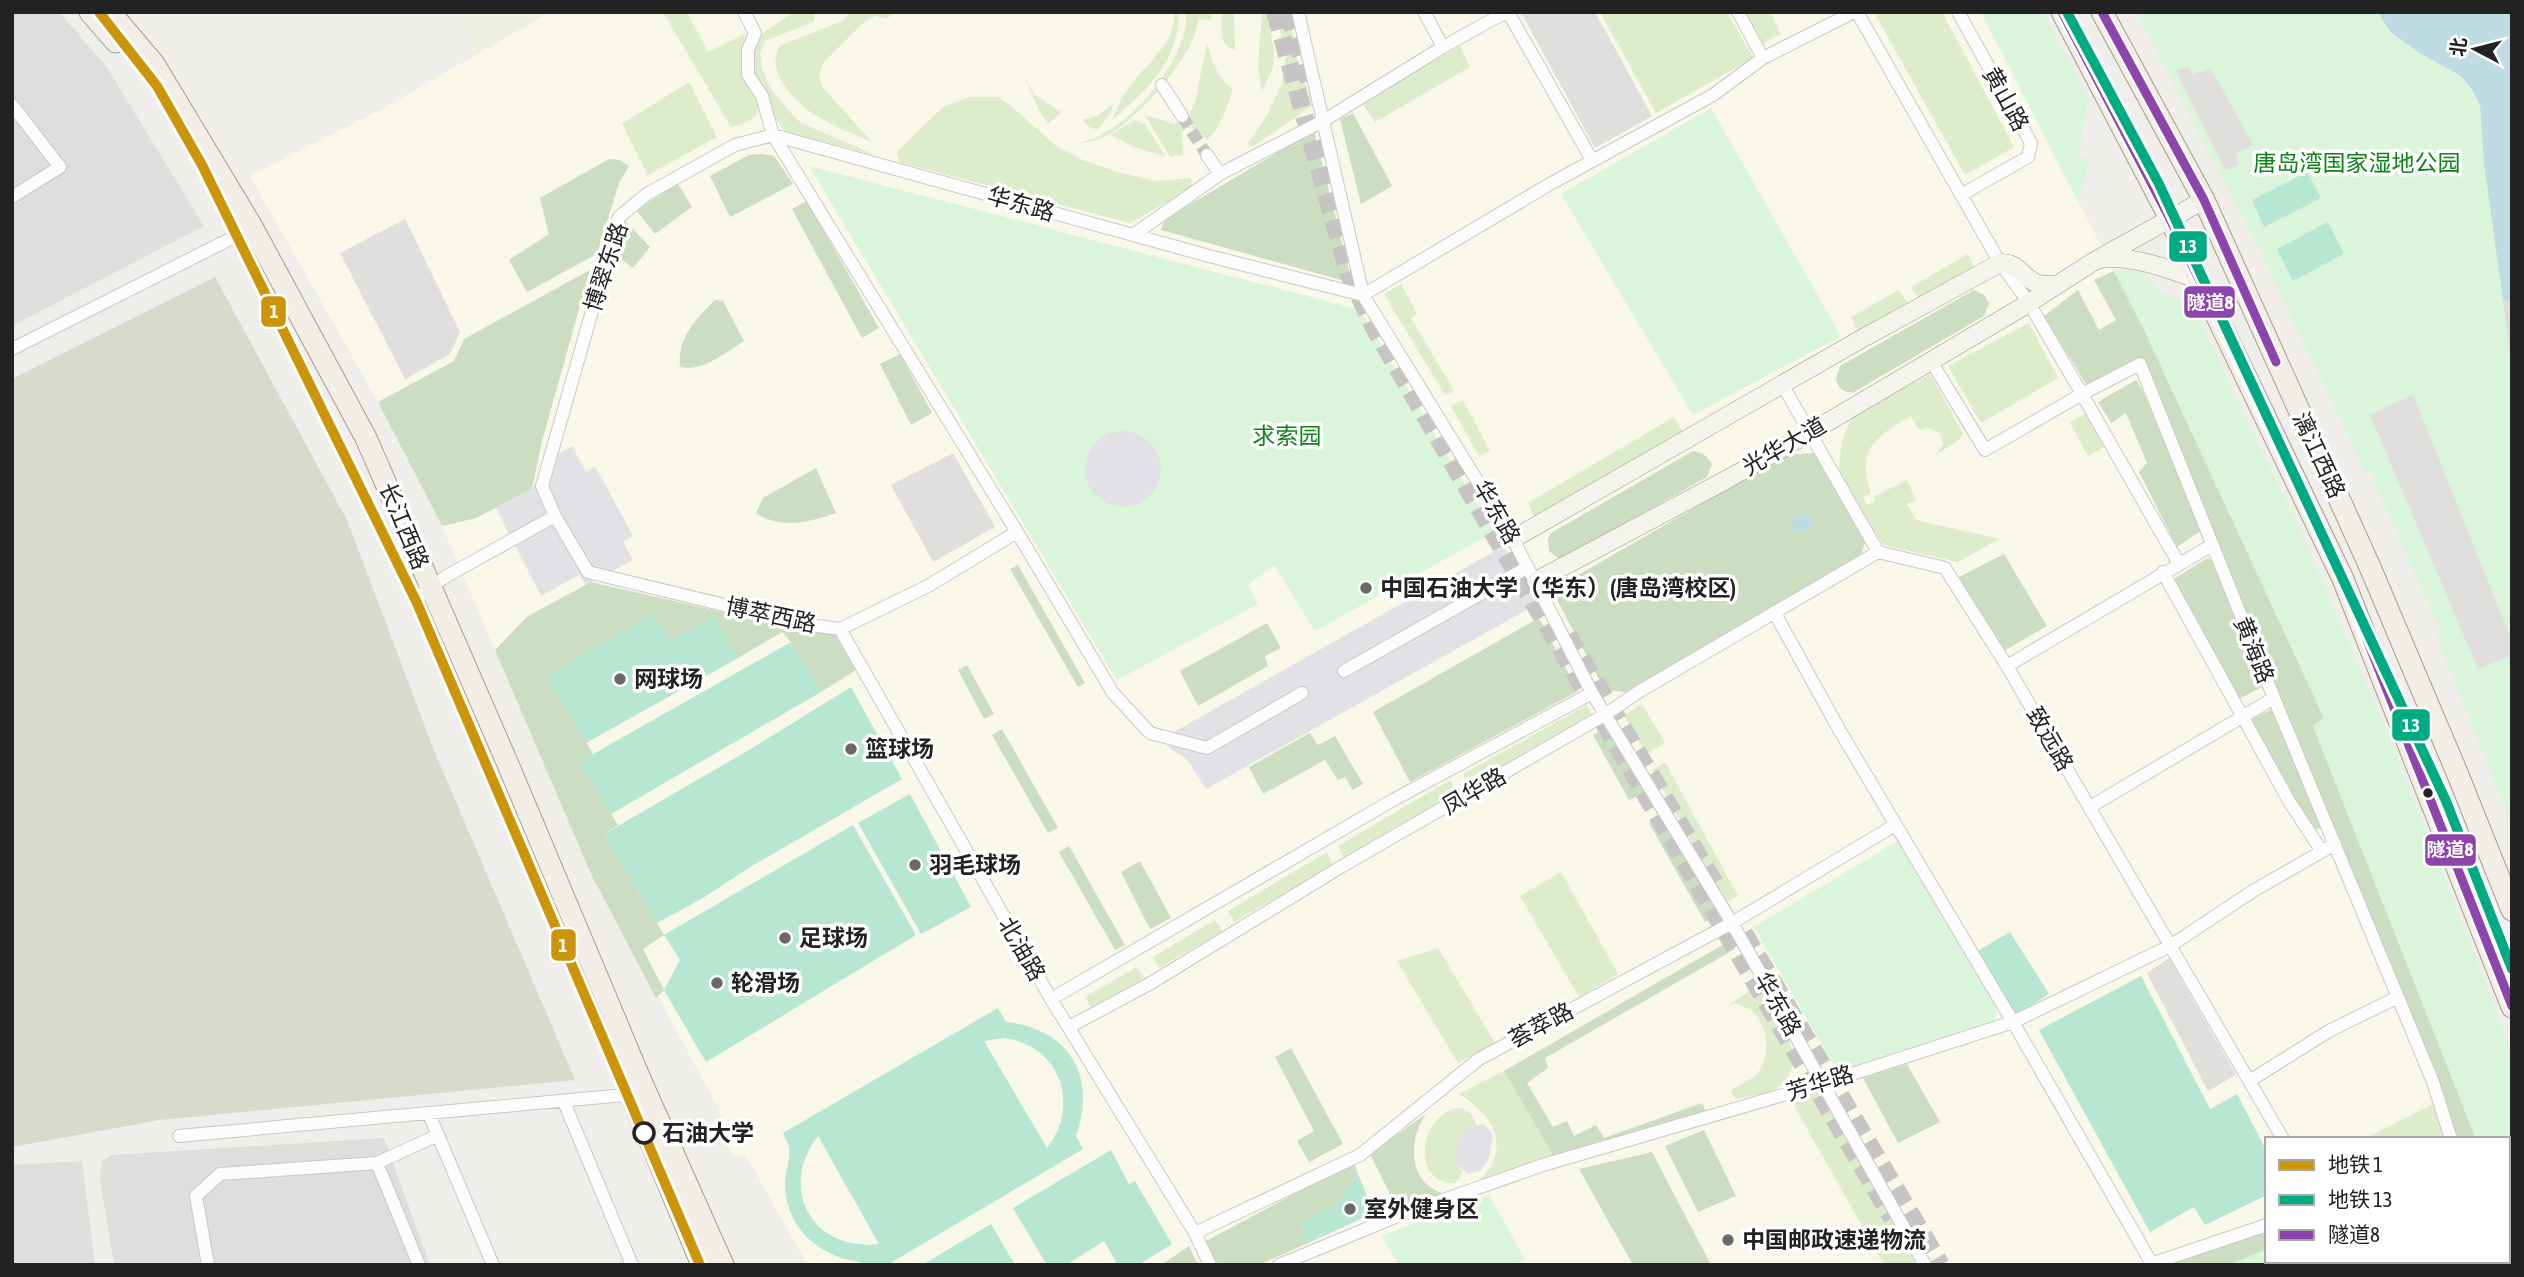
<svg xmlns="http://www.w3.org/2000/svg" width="2524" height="1277" viewBox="0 0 2524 1277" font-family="'Asap Condensed','Noto Sans SC',sans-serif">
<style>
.residential{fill:#dfdedc}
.education{fill:#f8f7e8}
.construction{fill:#d9d9cd}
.farmland{fill:#efefdf}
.grass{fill:#ddeccb}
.forest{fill:#cbdec1}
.park{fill:#daf5da}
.pitch{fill:#b7e6d2;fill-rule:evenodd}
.parking{fill:#e0dfde}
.plaza{fill:#e2e1e5}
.water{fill:#bfdbe3}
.pier{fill:#dedddd}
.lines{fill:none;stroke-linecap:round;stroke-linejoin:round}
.street-tunnel{stroke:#c7c5c3;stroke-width:12;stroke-dasharray:12 6;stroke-linecap:butt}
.secondary-tunnel{stroke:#c7c5c3;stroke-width:18;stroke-dasharray:18 9;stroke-linecap:butt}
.street-casing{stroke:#c9c8c7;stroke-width:14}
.secondary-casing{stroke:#999a82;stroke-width:19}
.primary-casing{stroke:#a79c86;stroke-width:23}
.street{stroke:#fdfcfc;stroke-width:12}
.secondary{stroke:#f4f4ed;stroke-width:18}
.primary{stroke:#f3ede7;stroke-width:21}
.bus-1-casing{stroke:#fff;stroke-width:14}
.bus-1{stroke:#8e44ad;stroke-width:9}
.metro-1-casing{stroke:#fff;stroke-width:16}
.metro-2-casing{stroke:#fff;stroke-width:16}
.metro-1{stroke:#cc9407;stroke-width:10}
.metro-2{stroke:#00ab84;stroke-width:10}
.poi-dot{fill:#6a6968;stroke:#fff;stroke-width:2.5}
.bus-dot{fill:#222;stroke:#fff;stroke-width:2.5}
.stop-dot{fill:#fff;stroke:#222;stroke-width:3.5}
.labels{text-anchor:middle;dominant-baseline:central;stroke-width:7;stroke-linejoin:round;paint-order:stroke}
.street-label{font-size:23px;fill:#222;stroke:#fff}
.park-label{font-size:23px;fill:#0c8416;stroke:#fff}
.poi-label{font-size:23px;font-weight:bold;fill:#222;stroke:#fff;text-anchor:start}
.stop-label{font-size:23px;font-weight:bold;fill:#222;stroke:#fff;text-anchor:start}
.line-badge{stroke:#fff;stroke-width:2.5}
.badge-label{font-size:19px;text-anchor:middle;font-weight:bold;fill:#fff}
</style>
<rect width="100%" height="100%" fill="#f0eeeb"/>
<path class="residential" d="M12,12H59L106,66L204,226L12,326Z
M384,1138L430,1265H114L100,1179L102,1161L112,1155Z
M82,1161L95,1265H12V1165Z"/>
<path class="education" d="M549,12H1981L2146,334L2476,1139H2267V1249L2229,1265H808L745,1154L733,1157L718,1107L591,874L442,526L378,402L250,176L386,107Z"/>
<path class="construction" d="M215,277L347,520L435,753L575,1080L160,1120L12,1147V379Z"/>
<path class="farmland" d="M455,12H549L476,55Z"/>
<path class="grass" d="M663,12H687L708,52L745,34L741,71L745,83L760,104C757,120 745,124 731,127Z
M794,12H812L815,18L813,22L765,41L760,54L762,69L772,91L788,110L801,123L875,155L786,132C772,117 747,70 753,48C758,32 782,21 794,12Z
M850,12H894L888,18L875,16L863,23L823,63C819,72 818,77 822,87L872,142C851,133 830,125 812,113C793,100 763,67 781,45L843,21Z
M1174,12H1179C1178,62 1148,89 1112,120C1116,111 1119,102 1124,95C1139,69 1177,45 1174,12Z
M1186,12H1211V20L1198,19C1197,54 1140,116 1110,134C1101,139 1089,142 1079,144C1087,140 1096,138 1104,133C1139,116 1190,53 1186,12Z
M1222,12H1234L1235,50L1227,47L1223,40L1221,27Z
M1262,12H1268L1274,53L1273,68L1262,91L1258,67Z
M1277,12H1287L1295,40L1288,43L1282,41Z
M1600,12H1727L1753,58L1656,113Z
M1745,12H1770L1781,34L1761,44Z
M1942,12L2014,147L1965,175L1874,12Z
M1207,43C1211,58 1218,81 1233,88C1227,107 1222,124 1208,140L1193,128H1186L1182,132L1183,155L1170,157L1145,115L1174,124L1189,116L1195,102Z
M1460,46L1470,67L1375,122L1361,101Z
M1294,51L1313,105L1254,146L1247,145L1266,117L1282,84L1286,55Z
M1024,76L1034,94L1061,112L1048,124L1038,108Z
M689,82L717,137L648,175L622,124Z
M970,97H998L1010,105L1056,146L1083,160L1117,172L1157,181L1191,178L1192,188L1130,223L899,162L897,152L943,107Z
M1114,103L1109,115L1098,129C1090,129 1087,126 1083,120L1097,116Z
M1134,120L1145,124L1165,156L1134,147L1111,135Z
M1968,254L1974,267L1918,299L1911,287Z
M1401,284L1417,313L1411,318L1454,391L1445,395L1384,294Z
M1899,290L1907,303L1858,331L1851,317Z
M2029,323L2058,378L1981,423L1948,366Z
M1930,374L1963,433L1960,439L1936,455L1943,444L1940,433L1928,428L1919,430L1911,416C1877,436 1855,448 1871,493L1863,497L1867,505L1875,501L1873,497L1907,480L1916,500L1907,504L1916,520L1999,539L1958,562L1884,545L1861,513L1839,468L1842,441L1852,417Z
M1463,400L1490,451L1479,456L1451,406Z
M2086,413L2106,446L2088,456L2070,423Z
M1674,417L1684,434L1536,520L1528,503Z
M1642,704L1665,743L1646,754L1624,715Z
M1587,705L1592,715L1468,786L1463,774Z
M1665,762L1738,896L1725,902L1652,770Z
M1450,780L1456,792L1344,858L1338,846Z
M1327,852L1333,865L1234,922L1228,911Z
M1561,872L1618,974L1579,997L1520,896Z
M1215,920L1223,931L1159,968L1153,957Z
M1438,948L1495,1043L1458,1063L1397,961Z
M1137,967L1144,978L1091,1008L1085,997Z
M1760,984C1774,1010 1811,1059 1782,1084C1771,1095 1749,1096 1735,1099L1731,1090C1739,1085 1749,1081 1755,1076C1771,1061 1769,1028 1755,1014C1750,1008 1742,1006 1736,1003L1728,1005Z
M1504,1071L1554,1157L1476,1183C1513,1151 1496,1116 1459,1094Z
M1821,1090L1919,1265H1884L1791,1100Z
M2435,1103L2447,1139L2366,1138Z
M1458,1108C1470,1109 1473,1116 1477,1126L1470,1127L1456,1165L1463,1172L1455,1183C1411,1184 1418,1115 1458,1108Z"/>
<path class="forest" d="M1353,113L1392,186L1361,204L1340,119Z
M1314,131L1352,283L1161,230L1165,219Z
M762,154L774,156L793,184L730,217L710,176L749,155Z
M609,159L620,160L629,166L619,183L597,254L527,292L509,260L549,234L540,198Z
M678,184L692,207L655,234L636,210Z
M807,201L879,328L862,338L792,209Z
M625,221L650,247L633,268L610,251Z
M590,270L542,441L532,489L476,518L442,526L378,402L454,361L464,339Z
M2114,271L2146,334L2324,718L2313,726L2476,1139H2458L2141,363L2088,387L2044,316L2078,290L2099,330L2116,320L2094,280Z
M1974,290L1984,295L1989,303L1984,316L1854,392C1843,393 1839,389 1836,379L1840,366Z
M715,300L723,301L744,341C725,353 703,372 680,367C677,338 696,319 715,300Z
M900,354L932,413L911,425L880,364Z
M2136,380L2142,389L2202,530L2177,547L2139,472L2147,463L2126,413L2111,423L2098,402Z
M1693,451C1703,453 1707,455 1712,464L1707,477L1564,558H1558L1549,551L1548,539L1551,533Z
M1814,453L1865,542L1861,555L1626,692L1605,690L1556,598L1573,578L1786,455Z
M816,468L836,513C808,522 782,530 756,513L763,498Z
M2004,554L2047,626L2002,652L1959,577Z
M2207,558L2212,560L2264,686L2239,699L2174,579Z
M1018,565L1085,683L1078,687L1010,569Z
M591,582L788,627L835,635L856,670L821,692L791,642L782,632L738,658L713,617L671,640L547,676L593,754L580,763L618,825L604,834L664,935L643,949L664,990L656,998L591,874L495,650L528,616Z
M1539,618L1578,691L1410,782L1373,712Z
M1267,623L1281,648L1265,656L1268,666L1198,706L1180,671Z
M967,665L994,714L984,719L958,670Z
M2273,709L2322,827L2311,832L2251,719Z
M1607,726L1646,792L1629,800L1593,735Z
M1002,729L1058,828L1048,833L992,735Z
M1310,733L1318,745L1335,736L1363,784L1353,790L1345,777L1338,780L1325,760L1263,794L1249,767Z
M1662,815L1719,915L1705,922L1649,823Z
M1069,846L1125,945L1115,950L1059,852Z
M1140,861L1171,918L1150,929L1121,872Z
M1731,940L1735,949L1545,1058L1548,1068L1527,1083L1553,1127L1567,1121L1574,1136L1596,1125L1604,1138L1702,1103L1706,1112L1554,1157L1504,1071Z
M1291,1048L1343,1144L1309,1162L1297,1141L1314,1131L1275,1057Z
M1907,1064L1940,1122L1898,1143L1863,1078Z
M1426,1114C1407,1141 1408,1185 1446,1194L1398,1210L1370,1154Z
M1704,1130L1736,1196L1698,1212L1665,1146Z
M1652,1152L1711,1265H1633L1579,1169Z
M1354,1162L1358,1174L1334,1206L1300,1223L1306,1244L1259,1265H1218L1206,1241Z
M2267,1231V1249L2229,1265H2156Z
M1189,1246L1198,1265H1161Z"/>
<path class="park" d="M1981,12H2043L2088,97L2079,155L2089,160L2082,192L2076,198Z
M2136,12H2378L2390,33L2416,51L2461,76L2480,106L2484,164L2512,364V826L2436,635L2441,632L2370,472H2365L2259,249Z
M1711,108L1841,336L1693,415L1561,194Z
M809,166L1360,310L1494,532L1315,631L1274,565L1248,585L1258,604L1117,680Z
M2129,269L2147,275L2159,291L2192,304L2307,545L2392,744L2478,963L2512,1054V1204L2508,1206V1139H2476L2313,726L2324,718L2146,334L2114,271Z
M1898,841L1996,1007L1995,1020L1837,1071L1754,927Z
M1489,1195L1525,1259L1514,1265H1399L1381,1236Z
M2267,1249V1261H2379L2370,1265H2229Z"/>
<path class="pitch" d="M2307,172L2321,198L2264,227L2252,200Z
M2328,222L2344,254L2293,281L2277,249Z
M654,614L671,640L713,616L738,658L586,743L547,676Z
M791,642L821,692L611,814L579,762Z
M851,687L902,779L752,866L703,898L657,923L604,834L749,750Z
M910,794L971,907L921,934L858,823Z
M853,825L916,935L706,1062L664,990L680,960L664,935Z
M2010,932L2049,994L2015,1016L1974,953Z
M2141,976L2210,1109L2237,1094L2267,1152V1195L2205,1225L2194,1207L2150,1232L2039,1030Z
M998,1008L1006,1022C1070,1029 1097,1077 1076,1136L1083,1149L887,1265H861L860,1262C820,1257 787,1229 785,1187C784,1174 791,1160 789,1148C789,1144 785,1138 783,1133ZM1004,1038C1060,1045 1081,1105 1047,1148L984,1041ZM818,1136L879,1244C813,1252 777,1189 818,1136Z
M1111,1150L1129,1184L1135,1181L1172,1244L1138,1265H1118L1104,1241L1066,1265H1047L1013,1208Z
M1358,1174L1374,1213L1306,1244L1300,1223L1334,1206Z
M991,1224L1015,1265H922Z"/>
<path class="parking" d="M1526,12H1595L1652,116L1595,148L1522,14Z
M2188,67L2192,75L2211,68L2253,145L2236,154L2239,166L2225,170L2176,71Z
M405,219L460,332L450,354L405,379L340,253Z
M2413,394L2512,641V655L2478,669L2370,415Z
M953,453L995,527L933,562L891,485Z
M2169,958L2236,1075L2208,1091L2147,973Z"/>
<path class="plaza" d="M1085 469a38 38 0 1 1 76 0a38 38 0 1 1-76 0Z
M572,446L586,472L595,466L633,536L623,542L633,560L586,585L579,575L541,596L496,508L532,489L540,478L542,464Z
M1504,546L1537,604L1206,789L1187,759L1169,748L1172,733Z
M1484,1124L1493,1135L1489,1159L1481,1170L1469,1174L1456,1165L1457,1143L1463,1133L1470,1127Z"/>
<path class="water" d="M2378,12H2512V364L2484,164L2480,105L2472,90L2461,76L2418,52L2390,32Z
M1803,513L1811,516L1813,524L1808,531H1797L1792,528L1793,521Z"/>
<path class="pier" d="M2503,299L2512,300L2511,361Z"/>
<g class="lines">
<path class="street-tunnel" d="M1182,116L1207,155"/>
<path class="secondary-tunnel" d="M1275,12L1348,272L1374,328L1589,698
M1288,12L1309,82
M1568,635L1716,885
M1603,722L1892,1218
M1744,933L1941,1265"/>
<g class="street-casing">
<path id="street" d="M744,12L755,33L748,50V75L762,96L773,135L1017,532L1113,693L1150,733L1207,748L1302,693
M1424,12L1443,47
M1506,12L1443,47L1323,121L1363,295L1550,184L1713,95L1763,58L1854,12
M1508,12L1592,160
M1738,12L1763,58
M1857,12L2000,263L2029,303L2082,394L2140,364L2274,698L2433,1082L2451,1139
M1958,12L2031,143L2028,157L1961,195
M1162,85L1182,116
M12,105L60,167L12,197
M1207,155L1220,174
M1133,235L1220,174L1323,121L1298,12
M12,349L240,234
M1931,361L1985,450L2082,394L2179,564
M1782,384L1878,552L1945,568L2007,666L2283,1139
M1017,532L928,586L840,629L803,624L588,572L555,516L542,486L619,217L647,194L735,145L773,135L1209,256L1363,295L1513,539L1592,693L1732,923L1925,1265
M2163,572L2289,801L2321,850
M419,596L445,577L555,516
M1774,612L1840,731L2013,1022L2152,1264
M840,629L1051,999L1195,1233L1210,1265
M2007,666L2212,545
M1344,671L1528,567
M2090,807L2274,698
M1051,999L1393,800L1592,693
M1069,1027L1151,983L1339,868L1606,714L1640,691L1878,552
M2251,1080L2329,1031L2398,997
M564,1102L632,1265
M429,1114L493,1265
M179,1136L635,1094
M1195,1233L1360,1155L1479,1059L1732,923L1895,825
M208,1265L196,1196L220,1174L377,1163
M419,1265L377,1163L438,1135
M1279,1265L1395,1217L1543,1165L1824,1083L2013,1022L2170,946L2253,891L2335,844
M2148,1265L2267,1225"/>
</g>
<g class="secondary-casing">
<path id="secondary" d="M2100,259C2133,255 2169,269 2199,280
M1513,539L1856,342L2000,263C2025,261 2022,291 2058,284
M1536,581L1724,481L1811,432L2029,303L2096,260L2204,200"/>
</g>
<g class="primary-casing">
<path id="primary" d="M90,12L116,42
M110,12L154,64L251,225L366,438L507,762L641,1081L723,1265
M2062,12L2169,217L2343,579L2512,1007
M2102,12L2204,200L2370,567L2458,775L2512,910
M628,1087L702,1265
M2508,1230L2512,1229
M2424,1265L2433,1261
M2506,1265L2512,1262"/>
</g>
<use href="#street" class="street"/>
<use href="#secondary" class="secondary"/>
<use href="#primary" class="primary"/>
<g class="bus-1-casing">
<path id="bus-1" d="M2062,12L2169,217L2343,579L2512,1006
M2102,12L2204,200L2276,362"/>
</g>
<use href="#bus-1" class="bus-1"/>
<g class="metro-1-casing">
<path id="metro-1" d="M99,12L157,86L202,165L417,603L700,1265"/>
</g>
<g class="metro-2-casing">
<path id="metro-2" d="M2067,12L2159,184L2446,801L2512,969"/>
</g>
<use href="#metro-1" class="metro-1"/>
<use href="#metro-2" class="metro-2"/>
</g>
<g class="poi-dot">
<circle cx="1366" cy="588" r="7"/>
<circle cx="620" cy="679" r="7"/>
<circle cx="851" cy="749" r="7"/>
<circle cx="915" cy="865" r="7"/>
<circle cx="785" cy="938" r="7"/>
<circle cx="717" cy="983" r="7"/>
<circle cx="1350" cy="1209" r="7"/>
<circle cx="1728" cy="1240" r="7"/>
</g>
<circle class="bus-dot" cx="2428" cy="793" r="6"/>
<circle class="stop-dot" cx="644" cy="1133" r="10"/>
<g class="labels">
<g class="street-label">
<text transform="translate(2006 99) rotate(61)">黄山路</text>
<text transform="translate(1021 204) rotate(16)">华东路</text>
<text transform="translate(606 267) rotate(-72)">博翠东路</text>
<text transform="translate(1784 446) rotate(-30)">光华大道</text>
<text transform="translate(2319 455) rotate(65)">漓江西路</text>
<text transform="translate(1497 512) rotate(60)">华东路</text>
<text transform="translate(404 526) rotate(67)">长江西路</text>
<text transform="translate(771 615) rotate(12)">博萃西路</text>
<text transform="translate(2254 650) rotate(68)">黄海路</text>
<text transform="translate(2050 739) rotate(60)">致远路</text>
<text transform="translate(1474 791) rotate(-30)">凤华路</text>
<text transform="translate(1022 949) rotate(60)">北油路</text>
<text transform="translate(1778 1004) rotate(60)">华东路</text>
<text transform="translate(1541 1025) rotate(-28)">荟萃路</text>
<text transform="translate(1820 1083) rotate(-17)">芳华路</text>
</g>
<g class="park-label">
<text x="2357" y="163">唐岛湾国家湿地公园</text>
<text x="1287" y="436">求索园</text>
</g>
<g class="poi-label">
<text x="1380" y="588">中国石油大学（华东）(唐岛湾校区)</text>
<text x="634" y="679">网球场</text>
<text x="865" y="749">篮球场</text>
<text x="929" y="865">羽毛球场</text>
<text x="799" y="938">足球场</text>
<text x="731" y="983">轮滑场</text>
<text x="1364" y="1209">室外健身区</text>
<text x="1742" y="1240">中国邮政速递物流</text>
</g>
<g class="stop-label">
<text x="662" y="1133">石油大学</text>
</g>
</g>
<g class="line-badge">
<rect x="2168" y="230" width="40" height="33" rx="7" fill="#00ab84"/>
<rect x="2183" y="285" width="53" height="34" rx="7" fill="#8e44ad"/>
<rect x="260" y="295" width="27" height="33" rx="7" fill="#cc9407"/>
<rect x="2391" y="708" width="40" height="34" rx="7" fill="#00ab84"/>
<rect x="2424" y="833" width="53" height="34" rx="7" fill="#8e44ad"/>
<rect x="550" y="928" width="27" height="34" rx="7" fill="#cc9407"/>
</g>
<g class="badge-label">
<text x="2188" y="253">13</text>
<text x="2210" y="309">隧道8</text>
<text x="274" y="318">1</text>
<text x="2411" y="732">13</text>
<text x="2450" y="856">隧道8</text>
<text x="563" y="952">1</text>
</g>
<rect width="2524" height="1277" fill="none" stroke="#222222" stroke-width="28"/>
<rect x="2265" y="1137" width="245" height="126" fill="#ffffff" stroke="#a7a7a7" stroke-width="2"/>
<rect x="2279" y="1160" width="35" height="10" fill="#cc9407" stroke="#a7a7a7" stroke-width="2"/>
<text x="2328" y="1172" font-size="21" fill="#222222">地铁 1</text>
<rect x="2279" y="1195" width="35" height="10" fill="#00ab84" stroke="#a7a7a7" stroke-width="2"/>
<text x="2328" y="1207" font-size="21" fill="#222222">地铁 13</text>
<rect x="2279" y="1230" width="35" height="10" fill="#8e44ad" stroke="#a7a7a7" stroke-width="2"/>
<text x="2328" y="1242" font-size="21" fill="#222222">隧道8</text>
<g transform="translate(2475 49) rotate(277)" stroke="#ffffff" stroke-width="5" paint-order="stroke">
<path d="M0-5L12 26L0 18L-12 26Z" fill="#222222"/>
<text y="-10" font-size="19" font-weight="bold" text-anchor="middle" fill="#222222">北</text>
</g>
</svg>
